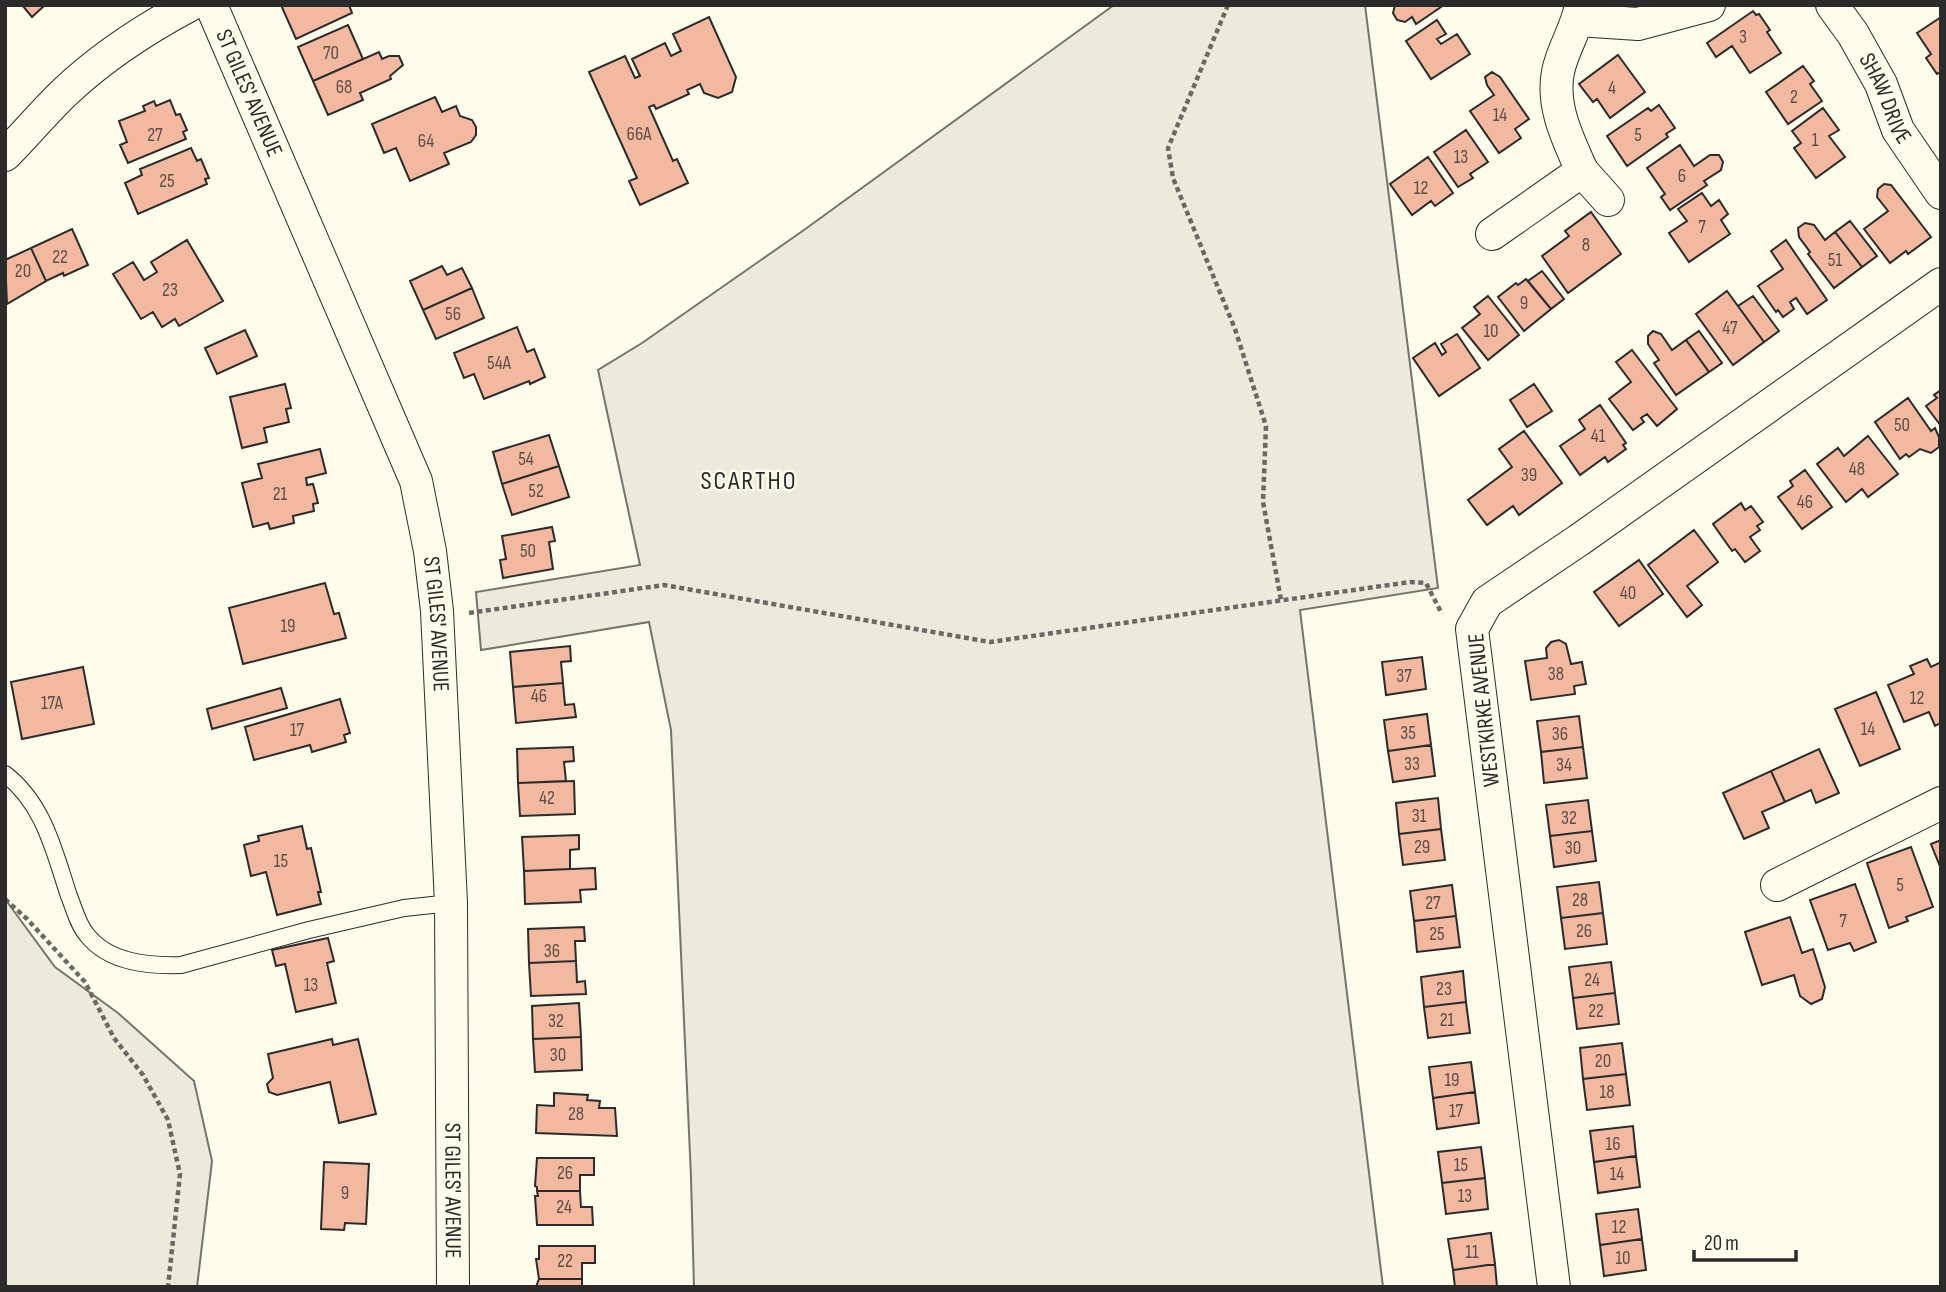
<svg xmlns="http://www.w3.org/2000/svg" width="1946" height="1292" viewBox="0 0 1946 1292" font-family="'Sofia Sans Condensed',sans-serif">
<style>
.green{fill:#ecebdb;stroke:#74746e;stroke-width:2}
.building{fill:#f2b8a0;stroke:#2b2b2b;stroke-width:2}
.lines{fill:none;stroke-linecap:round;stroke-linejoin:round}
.lane-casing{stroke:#2b2b2b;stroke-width:18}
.street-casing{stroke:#2b2b2b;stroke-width:34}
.path{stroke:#6a6964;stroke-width:4.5;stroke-dasharray:5 3.5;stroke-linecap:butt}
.lane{stroke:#fdfbea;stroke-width:16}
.street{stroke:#fdfbea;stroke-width:32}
.labels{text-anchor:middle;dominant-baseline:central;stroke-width:5;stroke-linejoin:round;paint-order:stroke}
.number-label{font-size:19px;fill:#5d4e48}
.street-label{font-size:23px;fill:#2b2b2b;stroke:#fdfbea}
.quarter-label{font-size:26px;letter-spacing:2px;fill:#2b2b2b;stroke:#fdfbea}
</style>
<rect width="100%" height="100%" fill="#fdfbea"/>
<path class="green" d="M1114,5H1365L1438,588L1300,610L1383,1287H694L691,1177L671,730L649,622L481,650L476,592L640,565L598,370L642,343L804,230Z
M5,899L55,967L118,1013L194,1081L212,1161L197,1287H5Z"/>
<path class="building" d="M22,5H45L32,17Z
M281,5H349L352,13L296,39Z
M1444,5L1416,24L1412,17L1405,22L1397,20L1393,13L1395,5Z
M1753,11L1756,15L1759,14L1770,30L1767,32L1781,53L1750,73L1732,46L1716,57L1707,43Z
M709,17L736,77L732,92L718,98L704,93L700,84L687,90L689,94L656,109L654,105L649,107L673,161L677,159L688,183L640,205L629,181L637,178L589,72L625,56L635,78L640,76L632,59L665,43L671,56L681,51L673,34Z
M1941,17V72L1937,74L1926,58L1931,54L1917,33Z
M1437,20L1446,34L1437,39L1441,44L1457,34L1470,54L1431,79L1406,41Z
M348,25L363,59L313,81L298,47Z
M379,52L382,59L389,56H399L403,65L390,76L391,79L360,93L363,100L328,115L313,81Z
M1618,55L1645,92L1610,118L1597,99L1593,102L1579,84Z
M1803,66L1814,81L1810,84L1822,101L1788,124L1766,92Z
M1492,72L1500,77L1529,119L1515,129L1521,138L1499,153L1470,111L1494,95L1487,85L1485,77Z
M435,97L442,112L456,106L460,116L472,120L476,127V135L471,142L444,153L449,164L410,181L396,148L384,153L372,124Z
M170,100L176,115L180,114L187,130L183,132L186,139L128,163L120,145L127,142L119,121L145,111L143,106L154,101L156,106Z
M1659,105L1675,128L1666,134L1668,137L1627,166L1607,136L1648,108L1651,111Z
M1823,108L1839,130L1829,136L1845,157L1816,178L1794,148L1801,143L1792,131Z
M1466,130L1488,162L1470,174L1473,178L1458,187L1434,152Z
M1680,145L1694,166L1710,155H1719L1723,162L1721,170L1704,181L1707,185L1670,210L1661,197L1665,194L1647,168Z
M191,148L197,161L201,159L209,178L205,179L207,184L138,214L125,183L142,175L140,169Z
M1428,157L1453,193L1435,206L1431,201L1412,215L1390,184Z
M1884,184L1891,185L1931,237L1908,254L1906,251L1890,263L1864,229L1888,211L1877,197L1878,189Z
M1702,193L1711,206L1719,200L1728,214L1721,220L1730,234L1689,262L1669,233L1687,221L1678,209Z
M1591,212L1621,254L1568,293L1542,256L1569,236L1565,231Z
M1850,221L1877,256L1862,267L1835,232Z
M1805,223L1814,225L1825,240L1835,232L1862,267L1834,288L1808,254L1810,252L1799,237L1798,228Z
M72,229L88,265L64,276L63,273L46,281L31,248Z
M187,240L223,301L179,326L175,319L162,327L153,312L141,319L113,274L133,262L144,280L157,272L151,262Z
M1786,240L1827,300L1807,314L1796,298L1790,302L1794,309L1783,317L1778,310L1776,312L1758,286L1783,269L1771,251Z
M31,248L46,281L7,304L5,260Z
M442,266L447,275L462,268L472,288L423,310L410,281Z
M1542,271L1564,299L1551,309L1528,281Z
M1526,279L1551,309L1524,331L1498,297L1516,283L1518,285Z
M472,288L484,318L436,339L423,310Z
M1727,291L1764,342L1733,365L1696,314Z
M1488,296L1519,335L1488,360L1462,328L1480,314L1474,307Z
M1753,296L1779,331L1764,342L1738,306Z
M517,327L527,352L534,349L545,377L530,384L529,381L484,399L474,374L464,378L454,353Z
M245,330L257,356L217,374L205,348Z
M1653,331L1661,334L1672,350L1686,340L1709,372L1676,395L1654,363L1659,360L1648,344V336Z
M1699,331L1722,363L1709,372L1686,340Z
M1457,334L1480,368L1439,396L1413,358L1435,343L1442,355L1446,352L1441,344Z
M1632,350L1677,409L1657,426L1647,414L1641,418L1644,422L1633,430L1609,399L1631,382L1616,362Z
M285,384L291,408L286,409L289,422L264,428L267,442L242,448L230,397Z
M1534,384L1552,411L1527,427L1510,400Z
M1941,390V426L1926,406L1937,398L1934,395Z
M1908,398L1931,431L1935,428L1939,437V447L1931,453L1920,449L1909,457L1906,454L1900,459L1875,422Z
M1600,405L1626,443L1623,445L1626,449L1608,462L1605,457L1580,475L1560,446L1585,429L1579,420Z
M1524,431L1562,483L1519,515L1513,506L1487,525L1468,500L1512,467L1499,449Z
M549,435L559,466L502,484L493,452Z
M1868,436L1898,474L1868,497L1862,489L1846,502L1817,464L1838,448L1844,456Z
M320,449L326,473L306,478L307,485L313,484L318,503L313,504L314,511L293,516L294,523L270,529L268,523L253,527L242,483L262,478L258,464Z
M559,466L569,497L512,515L502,484Z
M1805,470L1832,507L1802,529L1778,497L1793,486L1790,481Z
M1741,503L1745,510L1751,506L1763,522L1757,526L1760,530L1750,537L1760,551L1745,562L1735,549L1732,551L1713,524Z
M552,527L555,541L549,542L553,569L503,578L500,560L506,559L502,536Z
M1694,530L1718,562L1687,586L1702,605L1687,617L1648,565Z
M1639,560L1663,594L1619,626L1594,592Z
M325,583L334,614L339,613L346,638L243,664L229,608Z
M1559,640L1566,644L1571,664L1582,662L1586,684L1574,686L1575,694L1531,700L1525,661L1547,658L1546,648L1551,642Z
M570,646L571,661L561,662L563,683L513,687L510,652Z
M1422,657L1426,689L1386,695L1382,662Z
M1927,659L1931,667L1941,662V723L1935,726L1929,712L1904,722L1888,685L1914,674L1910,666Z
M83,667L94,724L22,739L11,682Z
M563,683L565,705L574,704L576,717L516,723L513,687Z
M281,688L287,708L212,729L207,709Z
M1876,692L1900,749L1860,766L1835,709Z
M340,699L350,733L344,735L346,742L312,752L310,745L254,760L245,727Z
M1427,714L1431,745L1388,751L1384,720Z
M1579,716L1583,747L1541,752L1537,721Z
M1431,745L1435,776L1393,782L1388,751Z
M573,747L574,761L564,762L566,781L518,783L517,749Z
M1583,747L1587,778L1544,783L1541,752Z
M1819,749L1839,793L1816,803L1811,790L1785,802L1771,771Z
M1771,771L1785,802L1762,812L1769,828L1744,839L1723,793Z
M574,781L575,814L520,816L518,783Z
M1438,798L1441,829L1399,834L1396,803Z
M1588,800L1592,831L1550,836L1546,805Z
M302,826L307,849L311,848L321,892H318L321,904L277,915L266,872L251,876L244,845L259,841L258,836Z
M1441,829L1445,860L1403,865L1399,834Z
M1592,831L1596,861L1554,867L1550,836Z
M579,835V849L570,850V869L524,871L522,837Z
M1941,840V869L1931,844Z
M1911,847L1933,907L1906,917L1908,921L1889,928L1867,863Z
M595,868L596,889L580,890L581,902L525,904L524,871Z
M1599,882L1603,913L1561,918L1557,887Z
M1855,884L1876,942L1854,951L1850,943L1828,950L1810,900Z
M1452,885L1456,916L1414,921L1410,891Z
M1603,913L1607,944L1565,949L1561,918Z
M1456,916L1460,947L1417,952L1414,921Z
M1790,917L1802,953L1813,949L1825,987L1822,999L1811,1004L1800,996L1794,975L1762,985L1745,932Z
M584,927L585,941H575L576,961L529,963L528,929Z
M328,938L334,961L327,963L336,1003L296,1012L285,964L276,966L272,950Z
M576,961L577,982L585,981L586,994L531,996L529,963Z
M1611,962L1615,993L1573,998L1569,967Z
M1463,971L1466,1002L1424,1007L1421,977Z
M1615,993L1619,1024L1577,1029L1573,998Z
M1466,1002L1470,1033L1428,1038L1424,1007Z
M579,1003L581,1037L533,1039L532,1006Z
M581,1037L582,1070L535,1072L533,1039Z
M332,1039L333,1045L358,1039L376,1114L339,1123L330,1082L277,1095L269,1092L267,1084L273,1078L268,1054Z
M1622,1043L1626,1074L1583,1079L1580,1048Z
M1471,1062L1475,1092L1433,1098L1429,1067Z
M1626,1074L1630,1105L1587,1110L1583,1079Z
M1475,1092L1479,1123L1437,1129L1433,1098Z
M554,1093L588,1095L587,1100L600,1101L599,1108H615L617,1136L536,1133L537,1105L554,1106Z
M1633,1126L1636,1156L1594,1162L1590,1131Z
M1481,1147L1485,1178L1442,1183L1438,1152Z
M1636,1156L1640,1187L1598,1193L1594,1162Z
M537,1158H594V1175H580V1191H537V1187L535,1186Z
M324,1162L369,1164L366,1224L345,1223L344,1230L321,1229Z
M1485,1178L1488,1209L1446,1214L1442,1183Z
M537,1191H580L581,1207H592L593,1225H537L535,1196H538Z
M1638,1209L1642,1239L1600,1245L1596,1214Z
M1491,1233L1495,1264L1453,1270L1448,1239Z
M1642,1239L1646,1270L1604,1276L1600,1245Z
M539,1246H595V1263H582V1279H539L536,1259H539Z
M1495,1264L1497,1287H1455L1453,1270Z
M539,1279H582V1287H536Z"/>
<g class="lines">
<g class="lane-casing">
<path id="lane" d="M5,774C44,804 54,851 69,896C74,908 78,925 87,935C109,963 149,966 181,965L309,930L404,908L451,903"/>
</g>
<g class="street-casing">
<g id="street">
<path id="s1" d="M211,5L416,481L430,551L437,611L451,903L453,1287"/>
<path id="s2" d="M1832,5L1853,34L1881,84L1898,130L1941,193"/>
<path d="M1578,20L1638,24L1709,5"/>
<path d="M5,155C26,134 44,112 65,92C102,57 145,29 190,5"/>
<path d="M1582,171L1608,200"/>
<path d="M1492,234L1582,171C1569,141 1551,107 1558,72C1562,50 1577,29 1581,5"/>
<path d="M1777,885L1941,803"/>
<path d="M1554,1287L1472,629L1487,602L1579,540L1941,284"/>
</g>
</g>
<path class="path" d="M1228,5L1168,148L1173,178L1235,329L1266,426L1263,502L1281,600
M469,613L664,585L990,642L1410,582L1426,583L1442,614
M5,899L27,919L85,982L114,1038L143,1075L168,1120L180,1174L168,1287"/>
<use href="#lane" class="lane"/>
<use href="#street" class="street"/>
</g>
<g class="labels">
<g class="number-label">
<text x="1743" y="37">3</text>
<text x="331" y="53">70</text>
<text x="344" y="87">68</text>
<text x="1612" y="88">4</text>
<text x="1794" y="97">2</text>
<text x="1500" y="115">14</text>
<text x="639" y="134">66A</text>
<text x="155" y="135">27</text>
<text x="1638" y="135">5</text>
<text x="1815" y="140">1</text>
<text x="426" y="141">64</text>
<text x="1461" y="157">13</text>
<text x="1682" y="176">6</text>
<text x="167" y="181">25</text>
<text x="1421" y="188">12</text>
<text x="1702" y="227">7</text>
<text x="1586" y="245">8</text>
<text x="60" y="257">22</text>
<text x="1835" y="260">51</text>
<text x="23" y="271">20</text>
<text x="170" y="290">23</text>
<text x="1524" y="303">9</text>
<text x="453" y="314">56</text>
<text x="1730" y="328">47</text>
<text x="1491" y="331">10</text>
<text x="499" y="363">54A</text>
<text x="1902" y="425">50</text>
<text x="1598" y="436">41</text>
<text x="526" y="459">54</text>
<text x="1857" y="469">48</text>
<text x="1529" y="475">39</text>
<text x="536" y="491">52</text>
<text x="280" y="494">21</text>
<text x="1805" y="502">46</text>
<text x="528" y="551">50</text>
<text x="1628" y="593">40</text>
<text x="288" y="626">19</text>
<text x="1556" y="674">38</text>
<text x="1404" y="676">37</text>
<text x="539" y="696">46</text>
<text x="1917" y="698">12</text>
<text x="52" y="703">17A</text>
<text x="1868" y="729">14</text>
<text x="297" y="730">17</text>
<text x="1408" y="733">35</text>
<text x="1560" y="734">36</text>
<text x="1412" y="764">33</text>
<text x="1564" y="765">34</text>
<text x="547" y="798">42</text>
<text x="1419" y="816">31</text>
<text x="1569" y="818">32</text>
<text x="1422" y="847">29</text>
<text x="1573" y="848">30</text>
<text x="281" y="861">15</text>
<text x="1900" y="885">5</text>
<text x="1580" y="900">28</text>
<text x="1433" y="903">27</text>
<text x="1843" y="921">7</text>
<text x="1584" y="931">26</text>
<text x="1437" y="934">25</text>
<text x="552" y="951">36</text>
<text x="1592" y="980">24</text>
<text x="311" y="985">13</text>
<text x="1444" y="989">23</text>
<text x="1596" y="1011">22</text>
<text x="1447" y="1020">21</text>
<text x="556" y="1021">32</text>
<text x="558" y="1055">30</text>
<text x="1603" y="1061">20</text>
<text x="1452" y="1080">19</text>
<text x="1607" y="1092">18</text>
<text x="1456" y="1111">17</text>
<text x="576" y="1114">28</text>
<text x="1613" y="1144">16</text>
<text x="1461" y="1165">15</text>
<text x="565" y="1173">26</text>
<text x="1617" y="1174">14</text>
<text x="345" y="1193">9</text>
<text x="1465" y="1196">13</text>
<text x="564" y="1207">24</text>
<text x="1619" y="1227">12</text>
<text x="1472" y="1252">11</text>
<text x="1623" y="1258">10</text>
<text x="565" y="1261">22</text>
</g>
<g class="street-label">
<text stroke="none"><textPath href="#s1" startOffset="96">ST GILES' AVENUE</textPath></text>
<text stroke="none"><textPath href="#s2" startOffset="108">SHAW DRIVE</textPath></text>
<text stroke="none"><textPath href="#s1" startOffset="663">ST GILES' AVENUE</textPath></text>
<text transform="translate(1484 710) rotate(-96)">WESTKIRKE AVENUE</text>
<text stroke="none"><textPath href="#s1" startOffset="1230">ST GILES' AVENUE</textPath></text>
</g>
<g class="quarter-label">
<text x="749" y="481">SCARTHO</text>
</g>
</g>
<rect width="1946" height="1292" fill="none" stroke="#2b2b2b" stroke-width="14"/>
<path d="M1694 1250v10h102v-10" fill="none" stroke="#2b2b2b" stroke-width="3.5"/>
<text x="1704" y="1250" font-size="21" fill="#2b2b2b" stroke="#fdfbea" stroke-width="5" paint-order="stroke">20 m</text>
</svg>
